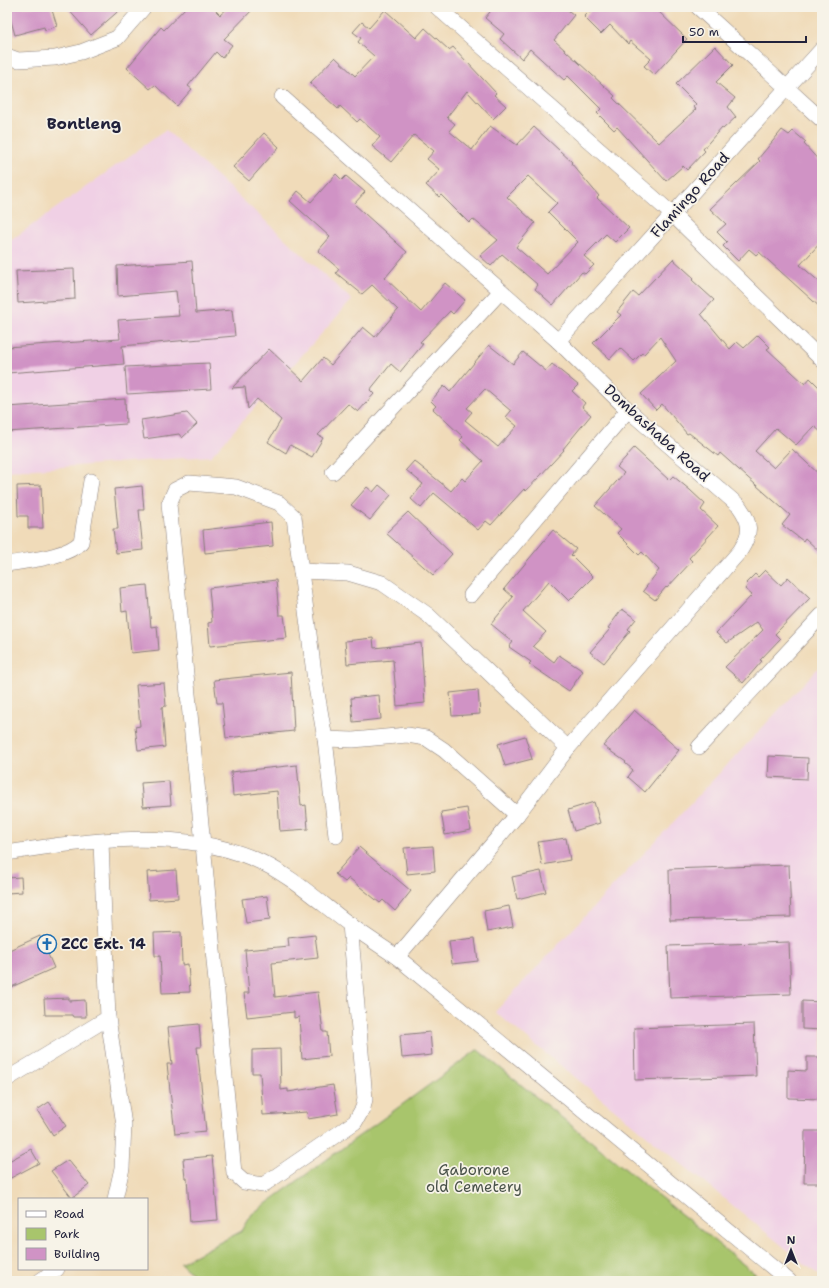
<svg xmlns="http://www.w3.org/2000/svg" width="829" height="1288" viewBox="0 0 829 1288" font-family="'Shantell Sans',sans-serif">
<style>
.built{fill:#f0d0e5}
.green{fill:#a8c56c;stroke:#657454}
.building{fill:#d093c5;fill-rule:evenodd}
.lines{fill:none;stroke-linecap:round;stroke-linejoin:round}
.minor-casing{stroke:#897e7a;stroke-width:16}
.minor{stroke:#fff;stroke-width:15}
.labels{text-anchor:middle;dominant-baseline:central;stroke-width:3.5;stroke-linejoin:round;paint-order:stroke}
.street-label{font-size:15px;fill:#22223b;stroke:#f7f3e8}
.poi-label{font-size:15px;font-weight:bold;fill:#22223b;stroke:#f7f3e8;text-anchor:start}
.park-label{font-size:15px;fill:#4a534a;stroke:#f7f3e8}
.neighbourhood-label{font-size:16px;font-weight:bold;fill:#22223b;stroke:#f7f3e8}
</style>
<rect width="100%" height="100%" fill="#f7f3e8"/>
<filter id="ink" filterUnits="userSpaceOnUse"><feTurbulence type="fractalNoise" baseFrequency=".025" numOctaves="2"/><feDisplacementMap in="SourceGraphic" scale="8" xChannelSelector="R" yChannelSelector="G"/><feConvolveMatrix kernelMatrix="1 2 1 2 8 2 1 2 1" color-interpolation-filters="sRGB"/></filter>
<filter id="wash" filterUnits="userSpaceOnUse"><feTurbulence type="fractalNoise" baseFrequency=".012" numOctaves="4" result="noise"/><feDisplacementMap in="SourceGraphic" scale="16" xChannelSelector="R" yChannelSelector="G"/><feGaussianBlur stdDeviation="0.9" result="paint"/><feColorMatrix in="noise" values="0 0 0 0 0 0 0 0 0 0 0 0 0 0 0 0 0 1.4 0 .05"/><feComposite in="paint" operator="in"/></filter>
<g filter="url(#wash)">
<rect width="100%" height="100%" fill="#f0dbb9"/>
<!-- built -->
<g class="built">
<polygon points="166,130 352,300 211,456 7,471 7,243"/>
<polygon points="822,664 822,1278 495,1012"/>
</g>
<!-- green -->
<polygon class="green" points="477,1050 478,1050 764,1281 200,1281 180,1263 242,1231 252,1214"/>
<g id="blocks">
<!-- building -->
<g class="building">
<polygon points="7,7 51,7 57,26 45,30 44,27 15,35"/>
<polygon points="66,7 123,7 91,35"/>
<polygon points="186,7 212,7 220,15 229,7 255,7 224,39 232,45 222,58 216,52 188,86 192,89 177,106 155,85 150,89 127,68 161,27 164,30"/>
<polygon points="494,7 564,7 574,15 554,40 615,96 613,98 659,143 696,109 693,107 696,104 676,84 715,46 733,65 716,82 735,98 728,107 736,117 723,129 722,127 703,149 705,151 687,170 683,166 666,181 617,127 614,130 597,113 601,109 568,76 564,80 530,49 522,59 500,39 504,34 485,18"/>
<polygon points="594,7 654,7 687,39 654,75 644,66 651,59 630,41 628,44 610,25 601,34 584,17"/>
<path d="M385,10L416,38L425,28L449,50L453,47L496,93L494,95L506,106L493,119L467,91L447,117L455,124L449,131L472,150L490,126L517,145L534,127L572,162L571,163L599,196L597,198L629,228L615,242L606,234L584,256L594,265L585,274L582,272L553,305L535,289L538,285L502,254L491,266L480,256L498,240L473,219L469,223L441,195L439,197L426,185L440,170L427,159L434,151L414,135L391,162L372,146L380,137L360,119L357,122L340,106L338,109L310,83L335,57L355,76L374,56L358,42L361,38L353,32L362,22L369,28ZM528,176L557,203L548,212L578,242L547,274L516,247L535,223L507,197Z"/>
<polygon points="782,130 789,135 793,131 806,142 804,144 822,164 822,241 800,265 822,284 822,309 759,252 756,255 749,249 738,261 723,246 727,242 717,232 726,224 710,209 760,161 758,159"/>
<polygon points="264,133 279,147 249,181 233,167"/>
<polygon points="336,174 342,180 346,176 365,192 354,204 407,252 385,278 421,312 445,283 465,300 453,314 450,311 420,342 423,344 400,372 391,364 370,390 374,394 358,412 348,404 318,435 323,438 312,457 290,445 286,453 268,442 281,420 257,399 248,409 245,387 232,388 269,349 303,381 323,358 331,365 363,327 375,337 398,310 372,285 362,294 336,273 339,269 318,251 330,237 290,201 298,191 311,202"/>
<polygon points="673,259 694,278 692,280 714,300 701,314 730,349 737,342 744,348 758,335 770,347 767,349 805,384 810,378 822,390 822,433 814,426 796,445 776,428 755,451 774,468 792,449 822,477 822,554 805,538 803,541 782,525 790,515 765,493 720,453 718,456 689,433 687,434 662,404 656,410 641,394 676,361 660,337 644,354 642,353 634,361 620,348 610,359 593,343 621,315 617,312 633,292 638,296"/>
<polygon points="192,261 196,313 232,310 235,336 122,346 124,364 7,373 7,347 120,339 118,320 179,316 176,291 118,296 117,266"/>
<polygon points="74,269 75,299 18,303 16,271"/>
<path d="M489,345L513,364L523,352L546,371L552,364L578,385L572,391L585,403L582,407L591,415L563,449L564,450L526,491L524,489L491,525L486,521L478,530L434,493L421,508L411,499L423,484L406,470L414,461L451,491L462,478L465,481L483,461L460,440L463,437L433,409L436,406L431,401L444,386L450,392ZM485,389L511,411L506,417L517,426L498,447L465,420L472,412L467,408Z"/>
<polygon points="209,363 211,389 127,394 125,367"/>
<polygon points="125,399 126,424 7,432 7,407"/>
<polygon points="187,413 197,424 182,438 179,434 144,439 141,420"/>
<polygon points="634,448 669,480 673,476 690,490 705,504 701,510 718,526 689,558 692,561 667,588 666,587 655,600 643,591 659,570 642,552 639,555 617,533 621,529 595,506 624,473 617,467"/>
<polygon points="41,485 43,528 28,528 28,516 18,516 17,486"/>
<polygon points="379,485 391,495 370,520 351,505 367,487 373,492"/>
<polygon points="142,486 144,510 139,510 143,550 116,553 113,529 118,529 114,489"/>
<polygon points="408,512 452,554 433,575 386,533"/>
<polygon points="271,522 273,546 205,553 203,530"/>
<polygon points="553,530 576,549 571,555 593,577 569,601 549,581 523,611 546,632 533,646 554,662 559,655 583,671 569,691 529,664 531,662 509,647 513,642 491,624 513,597 504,589"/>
<polygon points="765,570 781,585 788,577 810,598 775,634 780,639 760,660 762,661 743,683 725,667 763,630 757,622 727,643 716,633 752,595 745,589 748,585 746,583 755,574 758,577"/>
<polygon points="276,580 279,615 284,615 287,638 210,646 208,623 212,622 209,588"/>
<polygon points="147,585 151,627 157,626 159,650 131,653 127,611 122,612 120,588"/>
<polygon points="622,609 636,619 628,629 630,631 604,663 590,652 610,629 608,628"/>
<polygon points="373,638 374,648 421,643 425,703 397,706 393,660 347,664 345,641"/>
<polygon points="291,672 294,731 226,738 222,703 217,703 214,680"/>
<polygon points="164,683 166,706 162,707 165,747 138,750 135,727 140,726 136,685"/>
<polygon points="478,690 480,714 452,716 450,693"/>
<polygon points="379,695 381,719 353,722 351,698"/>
<polygon points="634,710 679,750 645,792 628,777 633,770 625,763 626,762 603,746"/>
<polygon points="525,736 532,759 505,766 498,744"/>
<polygon points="769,756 808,758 807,779 768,777"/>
<polygon points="297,765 301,806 306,805 308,829 280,831 277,791 233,796 231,772"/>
<polygon points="169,781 171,805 143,807 141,783"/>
<polygon points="594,802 600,823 574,831 568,810"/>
<polygon points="467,808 471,830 445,835 441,812"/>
<polygon points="566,838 570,860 542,865 538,842"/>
<polygon points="433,846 435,871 407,874 404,848"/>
<polygon points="359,847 411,891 395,911 383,900 380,903 349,878 345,882 335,874"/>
<polygon points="789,865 791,917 670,920 669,869"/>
<polygon points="176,870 178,898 149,900 147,872"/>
<polygon points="541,871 546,892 517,899 512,877"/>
<polygon points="21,877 22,892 7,893 7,878"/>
<polygon points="267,896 270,920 246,923 242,899"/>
<polygon points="509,906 513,927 487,932 484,911"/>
<polygon points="181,932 182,965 188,964 190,992 162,993 160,956 155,956 154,933"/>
<polygon points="315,935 318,958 272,963 275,997 318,992 323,1032 327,1032 329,1056 302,1059 299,1017 294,1018 294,1012 247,1017 244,993 249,993 245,950 289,946 288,938"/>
<polygon points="40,936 54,968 7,989 7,951"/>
<polygon points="475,938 478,961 452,964 449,941"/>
<polygon points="789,942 791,994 670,998 668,946"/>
<polygon points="69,998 69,1001 85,1000 86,1017 73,1017 72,1015 45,1015 44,999"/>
<polygon points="802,1001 822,1002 822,1030 802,1029"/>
<polygon points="199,1024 201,1047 197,1047 206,1131 175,1134 167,1064 172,1064 168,1027"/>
<polygon points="754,1024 756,1076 635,1080 634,1028"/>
<polygon points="430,1032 432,1055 402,1058 400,1035"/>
<polygon points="280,1049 281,1090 288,1089 288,1092 333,1085 338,1114 308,1119 307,1112 263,1115 260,1073 252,1073 252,1050"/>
<polygon points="807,1057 822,1057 822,1099 788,1098 788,1070 807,1071"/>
<polygon points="49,1102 66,1126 53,1135 37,1110"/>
<polygon points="805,1131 822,1131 822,1183 804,1183"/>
<polygon points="31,1149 39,1163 7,1180 7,1162"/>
<polygon points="212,1156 218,1220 190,1222 187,1178 185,1178 183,1159"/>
<polygon points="68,1160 89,1185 72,1198 51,1171"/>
</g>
</g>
</g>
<g filter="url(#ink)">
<use href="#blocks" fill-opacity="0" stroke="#897e7a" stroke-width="1"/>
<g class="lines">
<!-- minor casing -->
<g class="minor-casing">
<g id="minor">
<polyline points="437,7 672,214 822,360"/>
<polyline points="698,7 822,120"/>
<polyline points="7,56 18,60 55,58 81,52 117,38 144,7"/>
<path d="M282,97L558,341L628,410L739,506C751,523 752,532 740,551L568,748L517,815L397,957"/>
<polyline points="558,341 822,49"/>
<polyline points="333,472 501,291"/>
<path d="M7,564C29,560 65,558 81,542L91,481"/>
<polyline points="301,571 348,573 382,583 428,615 568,748"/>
<polyline points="471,595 628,410"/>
<polyline points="325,739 353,740 407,735 426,738 444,750 517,815"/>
<polyline points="699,747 822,615"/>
<polyline points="336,836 325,739 315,681 294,517 279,503 236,487 189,483 175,490 169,504 203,844 234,1173 244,1182 263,1185 355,1122 363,1108 365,1099 350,924"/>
<path d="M7,853C83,840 179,828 252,858C289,873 318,901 349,924C365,936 381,946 397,957L789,1281"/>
<polyline points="108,1018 124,1125 122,1168 115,1199"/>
<polyline points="7,1079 108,1018 101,842"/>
<polyline points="40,1281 57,1269"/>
</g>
</g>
<!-- minor -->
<use href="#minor" class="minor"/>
</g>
</g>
<!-- icons -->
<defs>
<g id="church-ring" transform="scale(1)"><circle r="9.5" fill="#f7f3e8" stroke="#1f6fb2" stroke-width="1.5"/><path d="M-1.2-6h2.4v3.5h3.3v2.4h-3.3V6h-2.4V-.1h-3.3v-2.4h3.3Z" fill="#1f6fb2"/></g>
</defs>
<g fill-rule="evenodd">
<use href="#church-ring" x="47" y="944"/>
</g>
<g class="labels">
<!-- street labels -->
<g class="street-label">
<text transform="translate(690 195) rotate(-48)">Flamingo Road</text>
<text transform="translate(657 433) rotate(42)">Dombashaba Road</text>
</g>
<!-- poi labels -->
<g class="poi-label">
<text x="61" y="944">ZCC Ext. 14</text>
</g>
<!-- park labels -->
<g class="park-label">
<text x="474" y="1170">Gaborone<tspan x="474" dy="17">old Cemetery</tspan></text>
</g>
<!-- neighbourhood labels -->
<g class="neighbourhood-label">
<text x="84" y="123">Bontleng</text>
</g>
</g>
<!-- margin -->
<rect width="829" height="1288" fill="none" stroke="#f7f3e8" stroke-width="24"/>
<!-- legend -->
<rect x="18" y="1198" width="130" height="72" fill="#f7f3e8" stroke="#a29fa3"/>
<rect x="26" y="1211" width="20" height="6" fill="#ffffff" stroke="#a29fa3"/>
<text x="54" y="1218" font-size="12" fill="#22223b">Road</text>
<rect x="26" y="1228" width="20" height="12" fill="#a8c56c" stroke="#a29fa3"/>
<text x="54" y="1238" font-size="12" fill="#22223b">Park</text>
<rect x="26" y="1248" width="20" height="12" fill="#d093c5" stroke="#a29fa3"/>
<text x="54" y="1258" font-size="12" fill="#22223b">Building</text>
<!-- north arrow -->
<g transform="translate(791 1250)" stroke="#f7f3e8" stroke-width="3" paint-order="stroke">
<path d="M0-3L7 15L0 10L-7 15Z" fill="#22223b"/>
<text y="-6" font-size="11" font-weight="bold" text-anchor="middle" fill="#22223b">N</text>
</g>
<!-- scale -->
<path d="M683 36v6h123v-6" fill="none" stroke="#22223b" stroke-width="2"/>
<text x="689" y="36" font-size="12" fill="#22223b" stroke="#f7f3e8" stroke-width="3" paint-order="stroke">50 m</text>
</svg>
